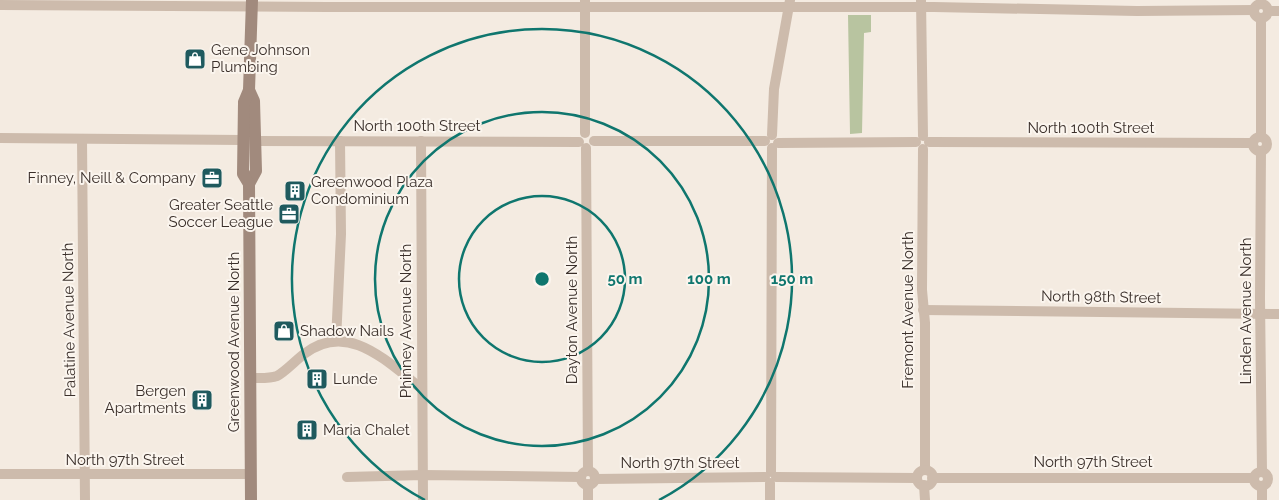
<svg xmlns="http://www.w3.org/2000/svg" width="1279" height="500" viewBox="0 0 1279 500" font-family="Raleway,sans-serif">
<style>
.grass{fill:#b8c4a0}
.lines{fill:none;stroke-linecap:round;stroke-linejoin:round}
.minor{stroke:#cdbbac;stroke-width:10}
.secondary{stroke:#a18a7d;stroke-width:12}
.ring{fill:none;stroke:#0f766e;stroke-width:2.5}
.labels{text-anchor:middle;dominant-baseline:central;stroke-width:4;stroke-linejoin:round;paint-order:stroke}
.poi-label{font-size:15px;fill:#3b302b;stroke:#fbf5ee;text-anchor:start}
.street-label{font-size:15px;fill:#3b302b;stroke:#fbf5ee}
.centre{fill:#0f766e;stroke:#fbf5ee;stroke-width:2.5}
.ring-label{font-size:15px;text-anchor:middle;font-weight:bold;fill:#0f766e;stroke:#fbf5ee;stroke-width:4;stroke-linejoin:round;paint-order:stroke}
</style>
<rect width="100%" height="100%" fill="#f4ebe1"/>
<!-- grass -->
<polygon class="grass" points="848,15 871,15 871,32 864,33 862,133 850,134"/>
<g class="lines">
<!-- minor -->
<g class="minor">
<polyline points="585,0 585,133"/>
<polyline points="921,0 923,136"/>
<circle cx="1261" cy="11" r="7"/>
<polyline points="0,5 327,7 934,7 1137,11 1254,10"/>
<polyline points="1268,11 1279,11"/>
<polyline points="772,135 774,89 790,0"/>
<polyline points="1261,136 1261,18"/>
<circle cx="1260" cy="144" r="7"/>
<polyline points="0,138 243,140"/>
<polyline points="82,139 85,500"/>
<polyline points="255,141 579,142"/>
<polyline points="421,141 423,500"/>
<polyline points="594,141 765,141"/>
<polyline points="929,142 1252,143"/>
<polyline points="778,143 916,142"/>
<polyline points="586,148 588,471"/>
<polyline points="923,149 922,290 925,323 925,470"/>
<polyline points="1261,151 1260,299 1262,472"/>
<polyline points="923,310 1279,314"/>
<polyline points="336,341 341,234 340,141"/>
<path d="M250,378C258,378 269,379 277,376C285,372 296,360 304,354C348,320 387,362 421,388"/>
<circle cx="925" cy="478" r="8"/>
<circle cx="588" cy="478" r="7"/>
<circle cx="1261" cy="479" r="7"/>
<polyline points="771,472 772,148"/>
<polyline points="0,474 251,474"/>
<polyline points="347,477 423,475 581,477"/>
<polyline points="776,477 917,478"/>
<polyline points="932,478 1254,478"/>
<polyline points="595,479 765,477"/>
<polyline points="588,484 588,500"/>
<polyline points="924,485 925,500"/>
<polyline points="1262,487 1262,500"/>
<polyline points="770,500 770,483"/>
</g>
<!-- secondary -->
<g class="secondary">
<polyline points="249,90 254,101 256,171 249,184 251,500"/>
<polyline points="249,184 243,174 244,102 249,90 252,0"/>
</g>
</g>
<!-- distance rings -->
<g class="ring">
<circle cx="542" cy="279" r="83"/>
<circle cx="542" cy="279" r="167"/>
<path d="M425 500A250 250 0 1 1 659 500"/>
</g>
<!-- icons -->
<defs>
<g id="shop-square" transform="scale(1.125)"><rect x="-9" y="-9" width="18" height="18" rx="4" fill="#1f5a5e" stroke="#fbf5ee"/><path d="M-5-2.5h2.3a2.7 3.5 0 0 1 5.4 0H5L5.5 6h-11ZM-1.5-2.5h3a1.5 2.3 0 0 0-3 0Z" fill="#fff"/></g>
<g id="office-square" transform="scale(1.125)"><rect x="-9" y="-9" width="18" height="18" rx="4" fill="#1f5a5e" stroke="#fbf5ee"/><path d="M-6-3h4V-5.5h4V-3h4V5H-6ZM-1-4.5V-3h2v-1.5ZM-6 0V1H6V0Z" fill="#fff"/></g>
<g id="building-square" transform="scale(1.125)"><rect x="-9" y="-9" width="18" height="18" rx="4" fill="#1f5a5e" stroke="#fbf5ee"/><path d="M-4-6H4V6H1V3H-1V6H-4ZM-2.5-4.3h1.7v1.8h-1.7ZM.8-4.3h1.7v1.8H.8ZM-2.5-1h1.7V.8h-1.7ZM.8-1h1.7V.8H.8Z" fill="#fff"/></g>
</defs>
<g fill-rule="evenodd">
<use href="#shop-square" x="195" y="59"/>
<use href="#office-square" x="212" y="178"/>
<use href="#building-square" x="295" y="191"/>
<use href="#office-square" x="289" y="214"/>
<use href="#shop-square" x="284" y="331"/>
<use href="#building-square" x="317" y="379"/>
<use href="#building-square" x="202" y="400"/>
<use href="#building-square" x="307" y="430"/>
</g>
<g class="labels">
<!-- poi labels -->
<g class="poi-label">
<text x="211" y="50">Gene Johnson<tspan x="211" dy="17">Plumbing</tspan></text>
<text x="196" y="178" text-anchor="end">Finney, Neill &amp; Company</text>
<text x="311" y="182">Greenwood Plaza<tspan x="311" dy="17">Condominium</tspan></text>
<text x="273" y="205" text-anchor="end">Greater Seattle<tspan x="273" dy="17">Soccer League</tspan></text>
<text x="300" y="331">Shadow Nails</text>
<text x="333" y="379">Lunde</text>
<text x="186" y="391" text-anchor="end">Bergen<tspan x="186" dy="17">Apartments</tspan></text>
<text x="323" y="430">Maria Chalet</text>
</g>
<!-- street labels -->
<g class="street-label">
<text x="417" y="126">North 100th Street</text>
<text x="1091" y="128">North 100th Street</text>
<text transform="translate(1101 297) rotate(1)">North 98th Street</text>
<text transform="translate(572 310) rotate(-90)">Dayton Avenue North</text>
<text transform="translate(908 310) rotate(-90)">Fremont Avenue North</text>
<text transform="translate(1246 311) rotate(-90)">Linden Avenue North</text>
<text transform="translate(69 320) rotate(-91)">Palatine Avenue North</text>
<text transform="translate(406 321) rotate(-90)">Phinney Avenue North</text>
<text transform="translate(234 342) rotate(-90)">Greenwood Avenue North</text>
<text x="125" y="460">North 97th Street</text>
<text x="1093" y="462">North 97th Street</text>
<text x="680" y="463">North 97th Street</text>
</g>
</g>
<circle cx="542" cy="279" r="8" class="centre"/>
<g class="ring-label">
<text x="625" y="284">50 m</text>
<text x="709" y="284">100 m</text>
<text x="792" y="284">150 m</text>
</g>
</svg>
